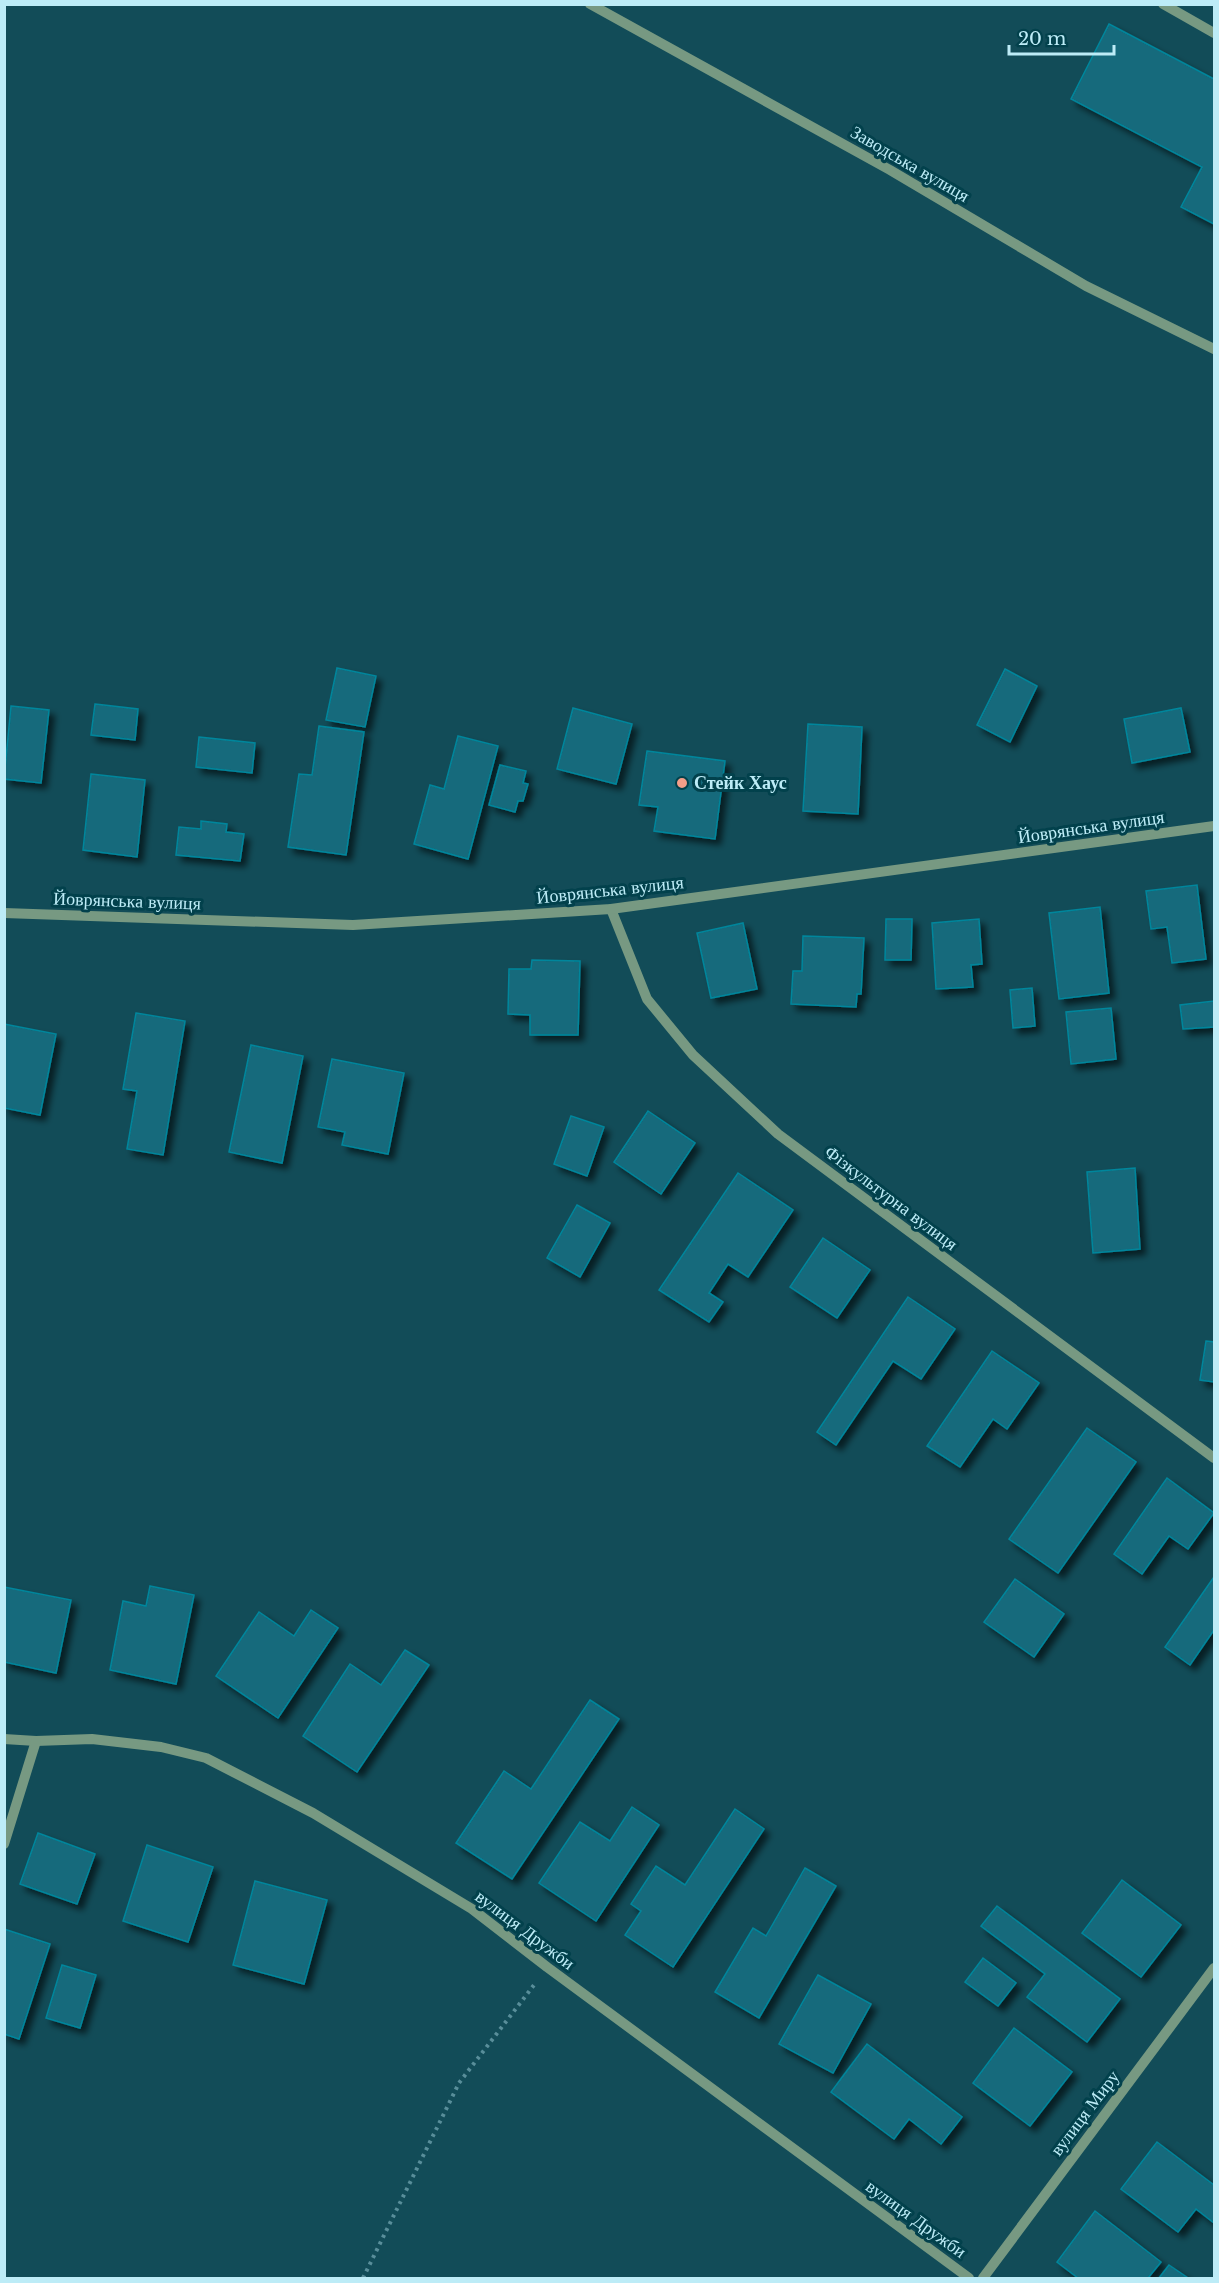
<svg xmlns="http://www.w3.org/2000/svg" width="1219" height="2283" viewBox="0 0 1219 2283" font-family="'Libre Baskerville',serif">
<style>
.building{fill:#136a7b;stroke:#01869c;stroke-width:1.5;filter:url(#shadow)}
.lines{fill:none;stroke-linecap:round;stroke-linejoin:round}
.path{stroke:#598e9a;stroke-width:4;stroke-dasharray:3 4.5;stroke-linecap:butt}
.minor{stroke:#779982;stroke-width:10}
.poi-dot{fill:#f49e89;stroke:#02414c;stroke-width:2}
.labels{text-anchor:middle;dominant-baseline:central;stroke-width:6;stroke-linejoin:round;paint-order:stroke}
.street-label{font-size:18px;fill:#bdecf7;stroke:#02414c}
.poi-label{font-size:18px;font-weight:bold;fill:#bdecf7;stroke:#02414c;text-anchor:start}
</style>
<defs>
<filter id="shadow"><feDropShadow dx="5.5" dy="5.5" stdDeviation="3" flood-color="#0009"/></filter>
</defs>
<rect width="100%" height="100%" fill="#124c58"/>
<!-- building -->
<g class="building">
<polygon points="1109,24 1214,79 1214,224 1181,207 1202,167 1071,99"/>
<polygon points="337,668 376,676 365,727 326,720"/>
<polygon points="1005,669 1037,686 1010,742 977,725"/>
<polygon points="95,704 138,709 135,740 91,735"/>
<polygon points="11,706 49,710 41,783 4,779"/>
<polygon points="573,708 632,724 616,784 557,769"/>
<polygon points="1181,708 1190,752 1132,763 1124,719"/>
<polygon points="808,724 862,727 858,814 803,811"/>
<polygon points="319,726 364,732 346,855 288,847 299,774 312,775"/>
<polygon points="458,736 498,746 468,859 414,844 430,785 444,789"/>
<polygon points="199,737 255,743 252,773 196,767"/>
<polygon points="647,751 725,761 715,839 654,831 658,807 639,805"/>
<polygon points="500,765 526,771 523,783 528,784 523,801 518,801 515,812 489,805"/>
<polygon points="91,774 145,780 137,857 83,850"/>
<polygon points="201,821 227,824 226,832 244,834 240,861 176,855 179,827 201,829"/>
<polygon points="1197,885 1206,959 1172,963 1167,927 1151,929 1146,891"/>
<polygon points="1100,907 1109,993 1059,999 1049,913"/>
<polygon points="886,919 912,919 911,960 885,960"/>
<polygon points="979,919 982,964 971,965 973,987 936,989 932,923"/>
<polygon points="743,923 757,989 711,998 697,933"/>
<polygon points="803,936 864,938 861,994 857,994 856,1007 791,1004 793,971 802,971"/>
<polygon points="532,960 580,961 578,1035 530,1035 530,1015 508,1014 509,969 531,969"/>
<polygon points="1032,988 1035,1026 1013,1028 1010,990"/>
<polygon points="1214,1001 1214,1027 1183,1029 1180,1005"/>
<polygon points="1111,1008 1116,1059 1071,1064 1066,1012"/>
<polygon points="136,1013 185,1021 163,1155 127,1149 137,1091 123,1089"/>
<polygon points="4,1024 56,1034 40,1115 4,1108"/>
<polygon points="251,1045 303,1056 282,1163 229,1152"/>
<polygon points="332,1059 404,1073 388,1154 342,1145 345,1132 318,1127"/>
<polygon points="648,1111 695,1143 661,1194 614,1162"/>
<polygon points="571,1116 604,1127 587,1176 554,1164"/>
<polygon points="1135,1168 1140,1249 1093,1253 1087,1172"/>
<polygon points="738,1173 793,1210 748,1277 728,1264 709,1293 723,1302 709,1322 659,1290"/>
<polygon points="577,1205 610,1223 580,1277 547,1258"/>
<polygon points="823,1238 870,1270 837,1318 790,1287"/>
<polygon points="908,1297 955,1329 921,1379 893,1361 836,1445 817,1432"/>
<polygon points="1206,1341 1214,1342 1214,1382 1200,1380"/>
<polygon points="992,1351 1039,1383 1007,1429 993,1419 960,1467 927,1446"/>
<polygon points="1087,1428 1136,1462 1058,1573 1009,1539"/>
<polygon points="1167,1478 1214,1513 1188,1549 1169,1536 1142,1574 1114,1554"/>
<polygon points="1214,1577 1214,1630 1190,1665 1165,1647"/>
<polygon points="1015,1579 1064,1614 1034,1657 984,1622"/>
<polygon points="150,1586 194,1595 176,1684 110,1670 123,1601 146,1606"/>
<polygon points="4,1587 71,1600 56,1673 4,1662"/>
<polygon points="311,1610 338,1628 278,1718 216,1676 259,1612 294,1636"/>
<polygon points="405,1650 429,1665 357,1772 303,1736 350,1664 381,1685"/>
<polygon points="590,1700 619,1719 512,1879 456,1843 504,1771 531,1789"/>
<polygon points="632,1807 659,1825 596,1921 539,1883 580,1822 610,1841"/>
<polygon points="735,1809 764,1829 673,1967 625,1935 641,1911 631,1904 656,1866 685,1885"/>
<polygon points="38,1833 95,1854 77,1904 20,1884"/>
<polygon points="147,1845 213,1867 188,1942 123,1921"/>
<polygon points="805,1868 836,1886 759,2018 715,1992 753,1928 766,1936"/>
<polygon points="1122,1880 1181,1925 1141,1977 1082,1933"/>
<polygon points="255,1881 327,1900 304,1984 233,1965"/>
<polygon points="997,1906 1120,1999 1087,2042 1027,1997 1045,1974 981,1926"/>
<polygon points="4,1929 50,1944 19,2039 4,2034"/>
<polygon points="983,1958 1016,1983 998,2006 965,1982"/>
<polygon points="62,1965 96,1975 80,2028 46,2018"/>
<polygon points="818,1975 871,2004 833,2073 779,2044"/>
<polygon points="1014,2028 1072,2072 1030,2126 973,2083"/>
<polygon points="867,2044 962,2117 941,2144 909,2119 894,2139 831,2092"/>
<polygon points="1157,2142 1214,2185 1214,2223 1196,2209 1178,2232 1121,2189"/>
<polygon points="1095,2211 1161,2262 1148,2278 1078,2278 1057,2262"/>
<polygon points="1169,2265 1188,2278 1159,2278"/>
</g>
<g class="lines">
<!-- path -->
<polyline class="path" points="363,2278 459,2083 534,1985"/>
<!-- minor -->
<g class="minor">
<polyline points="590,4 890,170 1086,286 1214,349"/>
<polyline points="1163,4 1214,33"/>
<polyline points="611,909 647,999 693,1055 778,1134 1214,1458"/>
<polyline points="4,913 353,925 611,909 1214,826"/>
<polyline points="4,1739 36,1741 92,1739 161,1747 206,1758 313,1813 472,1909 547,1967 969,2278"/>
<polyline points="4,1844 36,1741"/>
<polyline points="983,2278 1214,1968"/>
</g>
</g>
<!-- markers -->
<circle class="poi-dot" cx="682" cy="783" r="6"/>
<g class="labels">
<!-- street labels -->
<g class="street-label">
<text transform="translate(910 164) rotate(30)">Заводська вулиця</text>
<text transform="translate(1091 827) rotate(-8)">Йоврянська вулиця</text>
<text transform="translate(610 890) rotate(-6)">Йоврянська вулиця</text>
<text transform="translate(127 901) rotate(2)">Йоврянська вулиця</text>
<text transform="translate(891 1198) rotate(37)">Фізкультурна вулиця</text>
<text transform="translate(525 1930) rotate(37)">вулиця Дружби</text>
<text transform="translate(1085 2113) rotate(-53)">вулиця Миру</text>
<text transform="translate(916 2219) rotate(36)">вулиця Дружби</text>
</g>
<!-- poi labels -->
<g class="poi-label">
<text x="694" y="783">Стейк Хаус</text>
</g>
</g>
<!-- border -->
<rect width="1219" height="2283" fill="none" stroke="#bdecf7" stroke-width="12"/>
<!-- scale -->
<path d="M1009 45v9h105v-9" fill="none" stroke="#bdecf7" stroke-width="3"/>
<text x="1018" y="45" font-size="18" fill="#bdecf7" stroke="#02414c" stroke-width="4.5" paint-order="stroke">20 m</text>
</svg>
